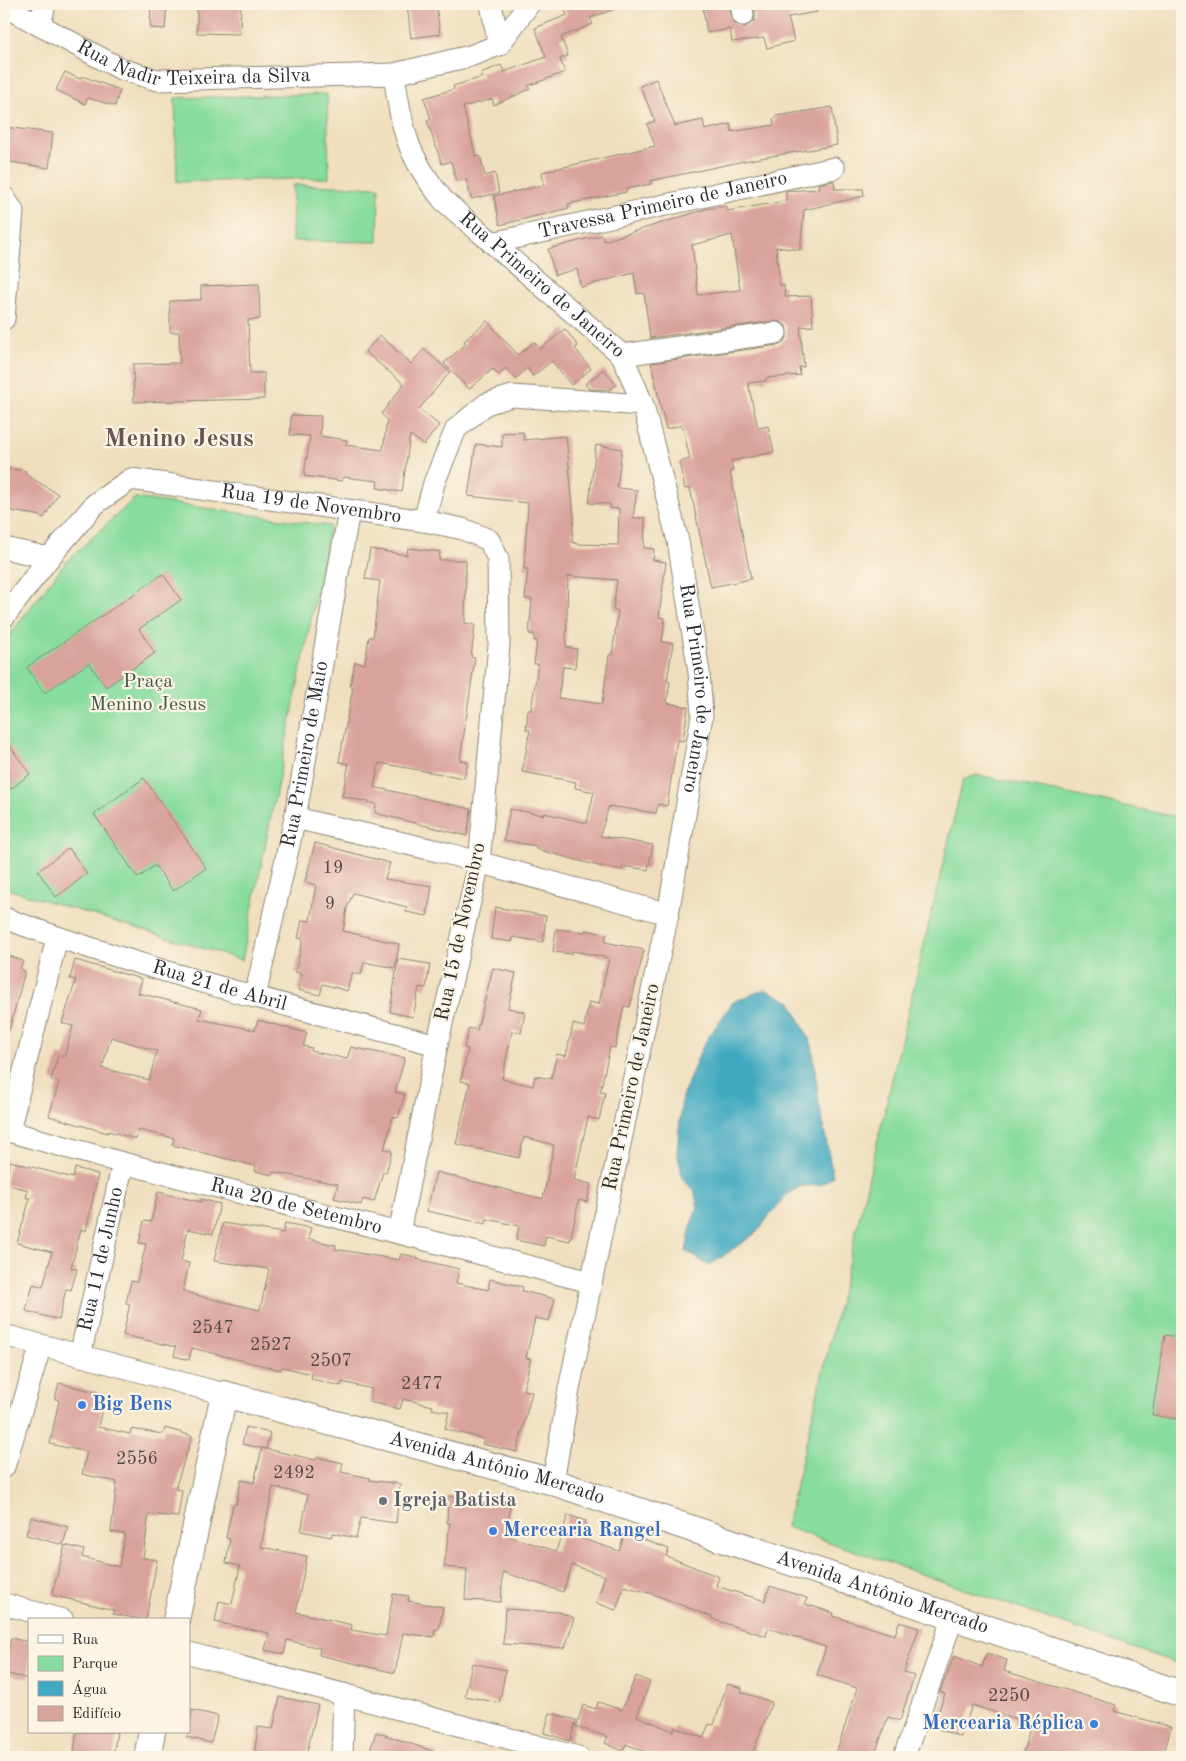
<svg xmlns="http://www.w3.org/2000/svg" width="1186" height="1761" viewBox="0 0 1186 1761" font-family="'Old Standard TT',serif">
<style>
.green{fill:#87dc9f;stroke:#598465}
.water{fill:#41a9c1;stroke:#366a76}
.building{fill:#d9a39c;fill-rule:evenodd}
.lines{fill:none;stroke-linecap:round;stroke-linejoin:round}
.minor-casing{stroke:#8d8574;stroke-width:23}
.tertiary-casing{stroke:#8d8574;stroke-width:28}
.minor{stroke:#fff;stroke-width:21}
.tertiary{stroke:#fff;stroke-width:26}
.shop-dot{fill:#3f7fe0;stroke:#fcf5e5;stroke-width:2}
.worship-dot{fill:#6b7280;stroke:#fcf5e5;stroke-width:2}
.labels{text-anchor:middle;dominant-baseline:central;stroke-width:4.5;stroke-linejoin:round;paint-order:stroke}
.number-label{font-size:18px;fill:#564947}
.street-label{font-size:20px;fill:#2b2b2b;stroke:#fcf5e5}
.park-label{font-size:20px;fill:#425748;stroke:#fcf5e5}
.shop-label{font-size:20px;font-weight:bold;fill:#366cbe;stroke:#fcf5e5;text-anchor:start}
.worship-label{font-size:20px;font-weight:bold;fill:#5b616d;stroke:#fcf5e5;text-anchor:start}
.district-label{font-size:25px;font-weight:bold;fill:#685553;stroke:#fcf5e5}
</style>
<rect width="100%" height="100%" fill="#fcf5e5"/>
<filter id="ink" filterUnits="userSpaceOnUse"><feTurbulence type="fractalNoise" baseFrequency=".02" numOctaves="2"/><feDisplacementMap in="SourceGraphic" scale="10" xChannelSelector="R" yChannelSelector="G"/><feConvolveMatrix kernelMatrix="1 2 1 2 8 2 1 2 1" color-interpolation-filters="sRGB"/></filter>
<filter id="wash" filterUnits="userSpaceOnUse"><feTurbulence type="fractalNoise" baseFrequency=".0096" numOctaves="4" result="noise"/><feDisplacementMap in="SourceGraphic" scale="20" xChannelSelector="R" yChannelSelector="G"/><feGaussianBlur stdDeviation="1.12" result="paint"/><feColorMatrix in="noise" values="0 0 0 0 0 0 0 0 0 0 0 0 0 0 0 0 0 1.4 0 .05"/><feComposite in="paint" operator="in"/></filter>
<g filter="url(#wash)">
<rect width="100%" height="100%" fill="#efdfbe"/>
<!-- green -->
<g class="green">
<polygon points="327,94 329,178 177,182 175,98"/>
<polygon points="293,185 379,187 378,242 292,241"/>
<polygon points="135,498 330,526 242,960 4,888 4,642 65,563"/>
<polygon points="977,775 1182,818 1182,1665 786,1527 963,780"/>
</g>
<!-- water -->
<polygon class="water" points="765,989 791,1002 812,1045 819,1103 833,1176 821,1185 802,1186 785,1196 756,1233 709,1266 686,1251 692,1221 698,1208 694,1190 683,1180 677,1151 682,1097 703,1045 733,1002"/>
<g id="blocks">
<!-- building -->
<g class="building">
<polygon points="151,4 167,4 165,29 150,28"/>
<polygon points="197,4 241,4 240,34 197,33"/>
<polygon points="407,4 436,4 440,34 411,38"/>
<polygon points="563,4 623,4 623,6 590,18 593,24 561,37 568,56 560,59 565,72 528,86 530,89 494,105 492,99 463,107 476,157 480,156 485,176 495,173 499,193 471,199 466,179 456,181 451,161 442,164 427,121 431,119 424,98 454,89 453,86 483,77 481,73 501,65 504,72 546,57 535,28 567,15"/>
<polygon points="764,4 817,4 817,12 788,17 794,41 767,48 764,38 732,42 730,29 707,33 703,9 729,5 733,23 745,27 755,20 755,10 765,8"/>
<polygon points="65,72 80,79 82,76 120,90 115,106 88,98 85,104 56,90"/>
<polygon points="656,79 675,126 703,120 705,130 730,124 732,132 774,125 773,119 776,118 776,116 832,107 837,145 749,160 650,181 651,184 626,189 626,192 568,204 569,208 500,225 494,196 544,185 542,172 655,146 647,124 655,121 640,86"/>
<polygon points="4,127 53,133 49,168 4,161"/>
<path d="M834,181L835,189H863L864,196L804,210L800,250L776,247L780,286L784,285L785,297L811,296L813,326L800,327L804,367H799L800,375L766,378V381L748,383L758,428L768,426L774,452L731,461L733,471H730L751,579L711,587L690,488L685,489L679,462L690,459L682,425L666,429L651,363L778,345L787,338L786,326L781,322L774,321L650,338L644,293L637,294L634,273L581,287L577,269L555,275L548,249L602,235L604,241L706,209L727,206V211L786,201V191L819,189L818,184ZM732,235L740,290L698,295L692,245Z"/>
<polygon points="259,284 260,319 248,320 250,373 264,373 264,399 134,402 133,364 180,363 179,332 170,332 170,301 201,300 201,286"/>
<polygon points="487,321 518,355 534,342 540,349 565,329 578,346 575,348 591,369 571,385 552,361 533,376 527,368 516,379 506,368 499,375 493,369 469,389 444,363 466,344 464,341"/>
<polygon points="380,335 411,364 424,349 450,372 419,409 439,425 424,445 410,435 402,492 377,488 378,481 343,477 342,481 304,476 310,436 290,435 291,415 321,416 320,436 347,440 346,445 383,450 387,420 381,414 404,384 365,352"/>
<polygon points="604,369 616,385 609,390 589,389 585,384"/>
<path d="M523,432L524,440L566,436L574,517L572,542L578,544L618,545L619,509L610,508V504L589,503L596,445L622,449L617,488L637,490L633,518H645L644,548L654,549L653,560L666,562L659,617L665,618L662,642L673,643L667,681H670L667,703L688,707L683,741L677,740L667,806L658,804L656,813L609,806L600,836L653,845L648,870L623,866L622,870L595,865L536,849V846L504,840L510,809L544,815V813L587,823L594,792L575,788L576,782L522,772L530,730H526L528,710H531L538,664H534L537,641H534V634H529L532,599H525L528,569H524L528,503L468,496L476,444L502,447V433ZM568,576L617,580L613,610L618,611L612,655H609L602,704L558,698L563,667L575,668L577,649L566,647Z"/>
<polygon points="4,468 26,471 25,474 58,494 44,518 37,515 4,510"/>
<polygon points="408,548 440,552 439,560 466,560 465,623 475,625 471,657 475,658 460,760 468,762 464,778 379,763 374,787 471,809 467,836 375,813 376,804 342,796 349,764 339,762 353,687 350,686 355,662 365,664 369,637 373,637 380,581 365,579 370,549 407,555"/>
<polygon points="163,574 181,600 139,629 155,653 106,687 89,663 44,693 27,667"/>
<polygon points="4,738 30,774 4,794"/>
<polygon points="144,778 206,868 173,891 155,865 138,878 94,814"/>
<polygon points="315,843 390,863 385,879 432,886 427,916 406,912 407,907 353,893 347,908 343,931 399,944 395,968 364,962 361,975 352,973 347,991 323,984 320,995 298,990 302,974 295,972 303,939 298,938 302,920 310,921 316,885 305,882"/>
<polygon points="69,848 87,874 56,897 38,871"/>
<polygon points="495,907 546,916 543,942 513,937 512,942 491,939"/>
<polygon points="556,929 585,932 585,930 606,934 605,942 644,950 630,1007 624,1006 615,1048 610,1047 600,1092 605,1093 599,1120 588,1117 574,1180 591,1184 587,1202 579,1200 570,1241 546,1236 544,1246 516,1240 519,1226 487,1219 486,1224 427,1211 436,1172 543,1199 554,1145 524,1137 519,1158 456,1144 470,1083 461,1081 468,1049 464,1048 469,1028 477,1030 493,968 516,973 508,1008 525,1012 521,1033 512,1031 502,1079 533,1086 535,1076 551,1079 557,1054 566,1056 573,1024 584,1027 589,1002 599,1004 609,958 573,951 572,954 553,952"/>
<polygon points="4,954 23,961 20,969 25,971 9,1031 4,1030"/>
<polygon points="398,959 430,964 426,988 419,987 413,1017 390,1012"/>
<path d="M75,960L142,979L138,993L202,1009L199,1019L255,1030L258,1020L307,1033L303,1046L312,1048L311,1051L347,1059L351,1047L405,1058L395,1092L405,1094L398,1118L393,1117L384,1149L392,1151L386,1173L383,1172L374,1202L363,1199L361,1205L334,1198L338,1184L273,1172V1175L255,1171L256,1166L172,1145L174,1138L139,1130L136,1139L108,1131V1133L49,1116L59,1082L51,1080L58,1055L64,1057L73,1026L62,1023L76,980L70,979ZM111,1037L157,1051L149,1080L102,1068Z"/>
<polygon points="10,1161 73,1178 75,1168 98,1174 86,1231 81,1229 71,1268 77,1269 71,1290 66,1289 59,1320 26,1311 33,1284 43,1287 52,1252 17,1243 30,1198 26,1198 28,1190 5,1184"/>
<polygon points="158,1192 201,1202 201,1199 220,1204 213,1234 188,1229 181,1261 189,1263 183,1291 203,1297 260,1310 269,1269 214,1261 223,1223 283,1233 285,1223 311,1228 308,1239 336,1245 335,1249 399,1260 401,1254 417,1257 417,1259 459,1269 456,1283 488,1290 490,1279 523,1287 522,1291 555,1299 549,1321 535,1318 526,1358 531,1359 523,1390 532,1392 517,1452 482,1444 484,1439 445,1429 449,1412 432,1409 433,1406 403,1399 400,1409 369,1402 372,1389 342,1382 341,1386 311,1379 312,1374 282,1367 281,1370 192,1348 189,1360 174,1356 176,1347 123,1335 130,1304 126,1303 131,1281 137,1282 146,1244 139,1243 144,1221 151,1222"/>
<polygon points="1165,1335 1182,1338 1182,1372 1179,1389 1182,1390 1182,1420 1152,1415"/>
<polygon points="59,1383 105,1394 98,1427 130,1434 131,1429 163,1434 165,1428 192,1436 175,1489 182,1490 178,1517 149,1514 143,1558 157,1560 146,1620 113,1614 114,1610 52,1595 65,1545 84,1550 82,1557 119,1567 125,1534 111,1532 117,1482 82,1474 87,1452 50,1444 59,1400 55,1399"/>
<polygon points="246,1427 270,1433 266,1449 242,1444"/>
<polygon points="262,1448 316,1460 317,1457 343,1463 341,1472 370,1478 369,1480 400,1484 396,1523 361,1518 356,1538 332,1533 331,1537 301,1531 308,1495 273,1487 261,1547 307,1556 296,1612 352,1625 351,1630 386,1636 393,1594 409,1596 408,1601 443,1607 439,1629 435,1629 434,1637 403,1633 395,1673 319,1655 320,1648 287,1640 284,1654 265,1650 269,1633 215,1622 219,1601 232,1604 240,1566 226,1563 230,1539 226,1538 233,1504 236,1504 241,1480 254,1483"/>
<polygon points="448,1496 510,1501 508,1536 556,1551 568,1515 586,1521 580,1538 619,1551 625,1533 669,1549 666,1556 719,1577 716,1586 765,1601 770,1586 807,1598 805,1604 834,1613 833,1616 895,1635 899,1622 919,1628 904,1672 914,1676 900,1721 888,1717 874,1757 835,1757 857,1688 817,1675 826,1647 768,1628 766,1636 743,1629 712,1619 712,1617 653,1594 624,1586 616,1610 596,1603 605,1576 572,1565 563,1592 503,1572 501,1602 465,1600 467,1569 444,1567 450,1523 447,1523"/>
<polygon points="31,1517 68,1527 63,1545 26,1535"/>
<polygon points="505,1609 559,1612 574,1618 565,1648 503,1644"/>
<polygon points="11,1638 29,1642 29,1679 4,1673"/>
<polygon points="987,1653 1007,1660 1004,1671 1116,1705 1114,1711 1171,1727 1163,1757 1040,1757 1023,1752 1030,1729 1015,1724 1016,1719 972,1705 961,1737 933,1727 945,1694 940,1692 954,1656 982,1667"/>
<polygon points="472,1663 506,1670 499,1703 465,1696"/>
<polygon points="636,1676 650,1682 637,1716 673,1731 675,1727 703,1738 709,1724 714,1725 727,1684 742,1688 741,1692 772,1702 751,1757 658,1757 626,1744 623,1751 605,1743 608,1737 576,1727 583,1705 596,1709 598,1702 622,1710"/>
<polygon points="280,1697 318,1705 306,1757 254,1757 258,1727 273,1729"/>
<polygon points="192,1710 218,1716 211,1743 186,1737 189,1732"/>
<polygon points="550,1713 576,1720 570,1741 544,1733"/>
<polygon points="77,1732 117,1732 113,1757 73,1757"/>
<polygon points="376,1732 438,1753 437,1757 368,1757"/>
</g>
</g>
</g>
<g filter="url(#ink)">
<use href="#blocks" fill-opacity="0" stroke="#8d8574" stroke-width="1"/>
<g class="lines">
<!-- minor casing -->
<g class="minor-casing">
<g id="minor">
<polyline points="491,4 499,45"/>
<polyline points="741,4 743,15"/>
<path id="s1" d="M4,6L121,69L157,80L394,74L470,56L499,45L529,4"/>
<polyline points="40,26 45,4"/>
<path id="s2" d="M394,74C402,131 407,156 444,201L622,355L643,405L678,541L699,672L702,716L668,914L569,1389L553,1482"/>
<polyline points="4,197 13,211 4,319"/>
<path id="s3" d="M492,243L834,168"/>
<polyline points="622,355 776,333"/>
<polyline points="424,521 434,483 456,429 486,404 512,396 643,405"/>
<polyline points="4,548 49,558"/>
<path id="s4" d="M4,617L49,558L95,504L131,479L424,521L463,529L489,540L498,559L499,645L479,863L437,1045L399,1233"/>
<polyline points="295,818 442,852 668,914"/>
<path id="s5" d="M4,918C145,970 292,1007 437,1045"/>
<path id="s6" d="M255,997L295,818L349,511"/>
<path id="s7" d="M4,1130L123,1163L591,1282"/>
<polyline points="9,1131 57,938"/>
<polyline points="4,1335 224,1394"/>
<path id="s8" d="M80,1356L123,1163"/>
<polyline points="4,1467 41,1345"/>
<polyline points="4,1604 63,1620"/>
<polyline points="189,1653 578,1757"/>
<polyline points="342,1757 344,1694"/>
<polyline points="904,1757 953,1617"/>
</g>
</g>
<!-- tertiary casing -->
<g class="tertiary-casing">
<g id="tertiary">
<path id="s9" d="M176,1620L224,1394L553,1482L1182,1694"/>
<polyline points="147,1757 152,1732"/>
</g>
</g>
<!-- minor -->
<use href="#minor" class="minor"/>
<!-- tertiary -->
<use href="#tertiary" class="tertiary"/>
</g>
</g>
<!-- markers -->
<g class="shop-dot">
<circle cx="82" cy="1405" r="5"/>
<circle cx="493" cy="1531" r="5"/>
<circle cx="1094" cy="1724" r="5"/>
</g>
<circle class="worship-dot" cx="383" cy="1501" r="5"/>
<g class="labels">
<!-- number labels -->
<g class="number-label">
<text x="333" y="868">19</text>
<text x="330" y="904">9</text>
<text x="213" y="1328">2547</text>
<text x="271" y="1345">2527</text>
<text x="331" y="1361">2507</text>
<text x="422" y="1384">2477</text>
<text x="137" y="1459">2556</text>
<text x="294" y="1473">2492</text>
<text x="1009" y="1696">2250</text>
</g>
<!-- street labels -->
<g class="street-label">
<text stroke="none"><textPath href="#s1" startOffset="204">Rua Nadir Teixeira da Silva</textPath></text>
<text stroke="none"><textPath href="#s3" startOffset="175">Travessa Primeiro de Janeiro</textPath></text>
<text stroke="none"><textPath href="#s2" startOffset="268">Rua Primeiro de Janeiro</textPath></text>
<text stroke="none"><textPath href="#s4" startOffset="371">Rua 19 de Novembro</textPath></text>
<text stroke="none"><textPath href="#s2" startOffset="718">Rua Primeiro de Janeiro</textPath></text>
<text stroke="none"><textPath href="#s6" startOffset="248">Rua Primeiro de Maio</textPath></text>
<text transform="translate(461 932) rotate(-78)">Rua 15 de Novembro</text>
<text stroke="none"><textPath href="#s5" startOffset="226">Rua 21 de Abril</textPath></text>
<text transform="translate(632 1087) rotate(-78)">Rua Primeiro de Janeiro</text>
<text stroke="none"><textPath href="#s7" startOffset="302">Rua 20 de Setembro</textPath></text>
<text stroke="none"><textPath href="#s8" startOffset="99">Rua 11 de Junho</textPath></text>
<text stroke="none"><textPath href="#s9" startOffset="514">Avenida Antônio Mercado</textPath></text>
<text stroke="none"><textPath href="#s9" startOffset="919">Avenida Antônio Mercado</textPath></text>
</g>
<!-- park labels -->
<g class="park-label">
<text x="148" y="682">Praça<tspan x="148" dy="23">Menino Jesus</tspan></text>
</g>
<!-- shop labels -->
<g class="shop-label">
<text x="92" y="1405">Big Bens</text>
<text x="503" y="1531">Mercearia Rangel</text>
<text x="1084" y="1724" text-anchor="end">Mercearia Réplica</text>
</g>
<!-- worship labels -->
<g class="worship-label">
<text x="393" y="1501">Igreja Batista</text>
</g>
<!-- district labels -->
<g class="district-label">
<text x="179" y="439">Menino Jesus</text>
</g>
</g>
<!-- margin -->
<rect width="1186" height="1761" fill="none" stroke="#fcf5e5" stroke-width="20"/>
<!-- legend -->
<rect x="28" y="1618" width="162" height="115" fill="#fcf5e5" stroke="#a8a49b"/>
<rect x="38" y="1635" width="25" height="8" fill="#ffffff" stroke="#a8a49b"/>
<text x="72" y="1644" font-size="15" fill="#2b2b2b">Rua</text>
<rect x="38" y="1656" width="25" height="15" fill="#87dc9f" stroke="#a8a49b"/>
<text x="72" y="1668" font-size="15" fill="#2b2b2b">Parque</text>
<rect x="38" y="1681" width="25" height="15" fill="#41a9c1" stroke="#a8a49b"/>
<text x="72" y="1694" font-size="15" fill="#2b2b2b">Água</text>
<rect x="38" y="1706" width="25" height="15" fill="#d9a39c" stroke="#a8a49b"/>
<text x="72" y="1718" font-size="15" fill="#2b2b2b">Edifício</text>
</svg>
